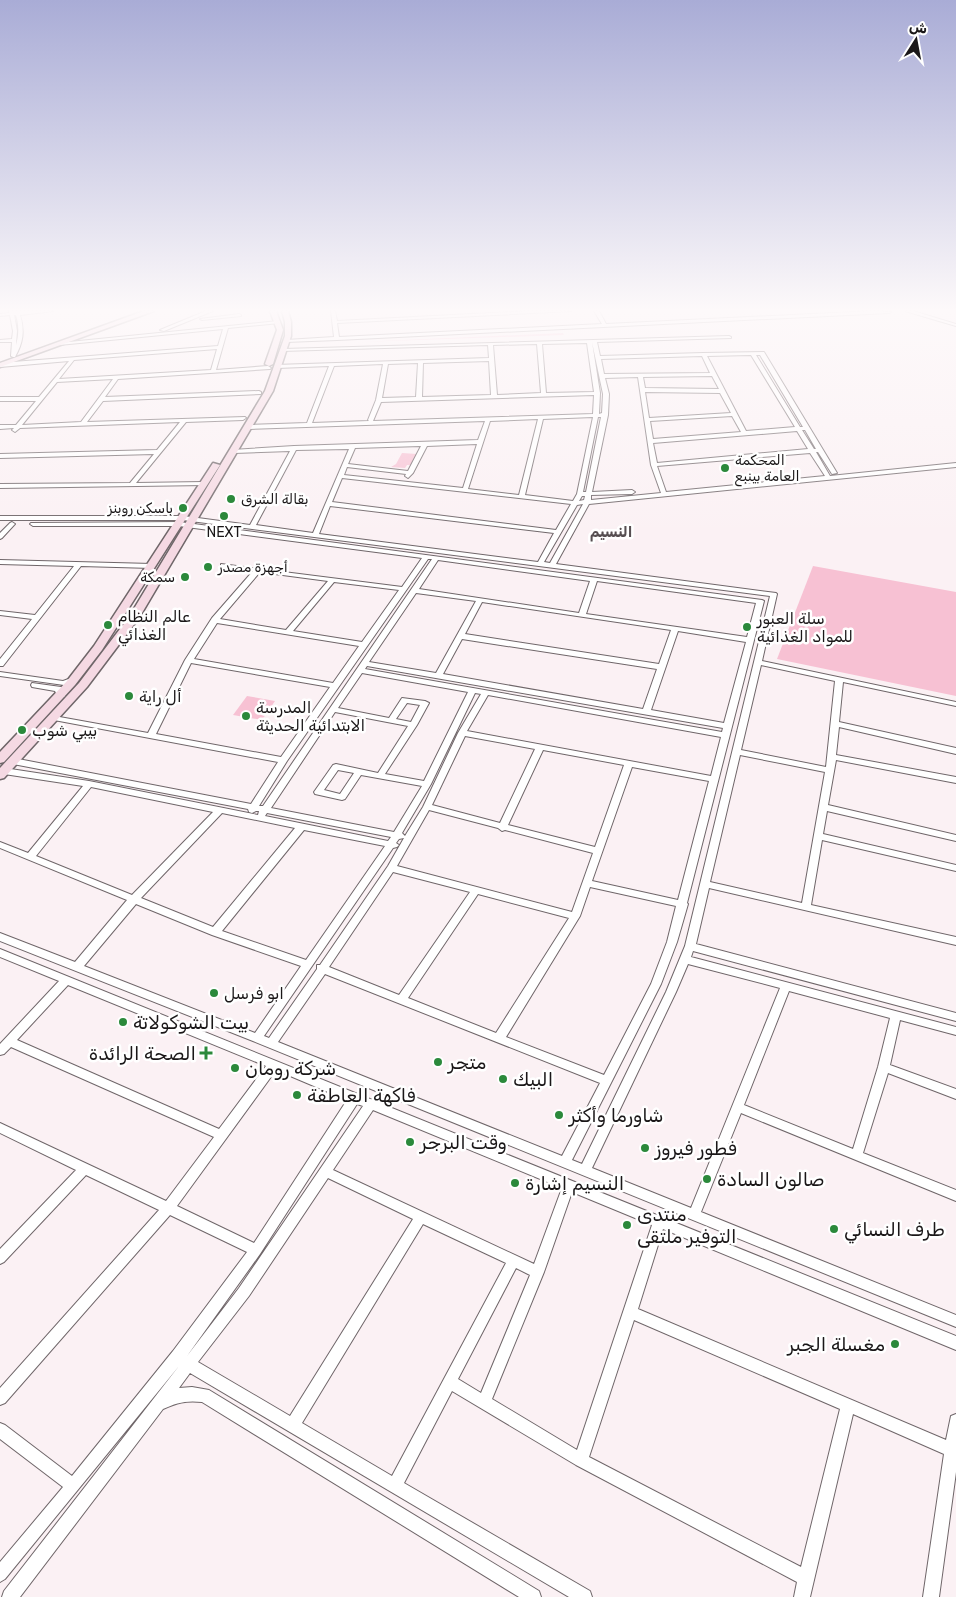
<svg xmlns="http://www.w3.org/2000/svg" width="956" height="1597" viewBox="0 0 956 1597" font-family="Rubik,'Noto Sans Arabic',sans-serif">
<style>
.green{fill:#f7c1d3}
.lines{fill:none;stroke-linecap:round;stroke-linejoin:round}
.street-casing{stroke:#6f6669;stroke-width:2}
.secondary-casing{stroke:#6f6669;stroke-width:3}
.street{fill:#fff;fill-rule:evenodd}
.secondary{fill:#f5d9e3;fill-rule:evenodd}
.poi-dot{fill:#2b893b;stroke:#fff;stroke-width:2}
.labels{text-anchor:middle;dominant-baseline:central;stroke-width:5;stroke-linejoin:round;paint-order:stroke}
.far-poi-label{font-size:14px;fill:#1a1718;stroke:#fff;text-anchor:start}
.far-neighbourhood-label{font-size:15px;font-weight:bold;fill:#564e51;stroke:#fff}
.poi-label{font-size:16px;fill:#1a1718;stroke:#fff;text-anchor:start}
.near-poi-label{font-size:19px;fill:#1a1718;stroke:#fff;text-anchor:start}
</style>
<rect width="100%" height="100%" fill="#fbf1f4"/>
<!-- green -->
<g class="green">
<polygon points="563,333 564,335 359,342"/>
<polygon points="402,453 417,454 412,465 407,465 405,468 391,467 396,464"/>
<polygon points="813,566 956,592 956,696 777,659"/>
<polygon points="247,696 275,701 262,720 233,715"/>
</g>
<g class="lines">
<!-- street casing -->
<g class="street-casing">
<g id="street">
<path d="M9,311H53L20,315C25,331 23,343 15,357H13L11,356L12,342H0V340L12,339L13,331L10,315L0,316V314L9,313ZM14,315H16C19,325 19,334 16,345L17,331Z"/>
<polygon points="206,311 213,311 164,331 160,330"/>
<polygon points="331,311 335,311 337,321 531,311 571,311 337,323 339,337 602,324 594,311 599,311 606,324 873,311 891,312 889,313 337,340 286,342 284,341 286,340 334,337"/>
<polygon points="905,311 913,311 956,324 956,326"/>
<polygon points="239,314 241,315 241,316 202,320 200,319"/>
<path d="M278,321H280V323L228,328L216,370L268,366L271,368L270,369L118,379L105,397L259,391L261,392V394L103,401L87,422L245,417L246,418L243,420L186,422L136,483L204,482L207,484L206,485L0,488V484L130,483L154,454L0,458V454L157,450L180,422L20,428L15,432L12,430L14,428L0,429V425H16L36,401H0V397H39L69,361L0,367V363L218,346L223,329L59,345L57,344L59,343ZM217,349L211,370L59,379L74,360ZM113,379L81,422L22,425L57,382Z"/>
<path d="M729,336L731,337V338L597,342L600,356L703,353L764,352L837,473L832,474L818,452H816L830,476L956,463V467L589,504L556,564L776,593L777,594L762,661L956,702V706L843,682L839,722L956,748V754L839,727L836,755L956,777V783L836,760L828,805L956,835V841L827,811L823,834L956,865V871L822,840L811,905L956,937V945L709,888L696,944L956,1013V1021L693,951L691,957L956,1027V1035L900,1020L890,1065L956,1089V1099L888,1073L863,1153L956,1190V1201L741,1113L701,1212L956,1315V1327L253,1041L0,941V933L75,962L127,900L0,848V842L28,853L83,786L4,774L0,771L1,769L4,768L89,781L258,815L259,811H256L252,813L249,812L248,809L13,764L10,763L9,761L10,759L13,758L251,804L278,762L54,720H51L50,718L51,716H54L148,733L185,660L212,618L253,571L223,567L221,566V564L402,587L422,558L179,526H33L30,524L31,523L179,522L762,600L764,601L687,903L688,904L677,942L661,984L572,1160L582,1164L666,992L685,946L770,596L183,520H0V516H183L250,525L290,451L234,453L232,452V450L294,446L478,440L485,421L248,429L245,427L248,425L307,423L329,366L277,368L275,367V365L489,358L488,345L281,351V350L283,349ZM592,342L603,394L602,413L599,414L600,393ZM587,343L594,392L546,393L542,344ZM537,344L541,393L497,395L493,345ZM751,355L795,427L746,431L707,356ZM756,355H760L803,427H800ZM702,356L710,373L604,374L601,359ZM489,361L491,395L422,397L423,363ZM418,363L416,397L382,398L388,364ZM383,364L376,400L368,420L369,421L312,423L334,366ZM712,376L719,389L645,388L643,377ZM638,377L651,465L661,493L591,500V495L632,494L635,492L632,490L592,492L608,415L609,394L605,378ZM645,392L720,393L731,413L649,418ZM594,395L593,414L373,421L381,402ZM732,416L741,432L653,439L650,421ZM593,417L577,494L573,501L525,495L543,419ZM598,417H601L586,492H583ZM538,419L519,495L468,489L490,421ZM802,430H805L816,449H814ZM797,431L808,449L657,463L653,443ZM477,444L463,488L344,475L347,467L406,474L405,476L408,478L413,473L427,446ZM421,446L408,471L348,464L355,448ZM349,449L313,533L256,525L296,450ZM810,453L825,476L666,492L657,466ZM342,478L571,504L556,530L332,502ZM582,496H585L584,500L579,501ZM583,504L550,563L544,562L577,505ZM330,506L554,533L538,562L319,534ZM428,559H432L263,806H259L287,761ZM438,560L590,581L579,613L419,589ZM260,572L328,581L286,630L220,619ZM597,581L756,603L747,637L586,614ZM334,582L399,590L362,642L293,631ZM416,593L476,601L436,673L369,662ZM482,602L671,630L659,664L465,634ZM217,623L359,646L333,683L194,659ZM678,631L746,642L724,723L651,710ZM462,639L657,669L643,709L443,674ZM191,663L330,687L281,757L156,734ZM761,665L835,681L826,767L741,750ZM367,666L723,728L722,732L365,669ZM362,673L468,692L424,781L385,774L417,725L429,703L425,701L402,698L389,718L338,708ZM475,693L481,694L458,733L423,807L405,836L402,833L431,784ZM488,695L721,737L711,776L467,731ZM407,703L420,705L411,722L396,719ZM335,712L408,726L378,773L336,764L333,765L314,792L315,794L342,800L345,799L361,775L422,786L394,832L271,808ZM465,736L535,749L500,823L432,805ZM543,750L624,765L595,847L508,825ZM740,755L825,772L802,903L710,882ZM632,767L709,781L678,900L592,881ZM338,770L354,773L340,794L324,790ZM91,787L213,812L132,895L36,856ZM429,810L498,828L502,831L505,830L593,853L572,912L397,866ZM222,813L295,828L213,927L141,898ZM267,813L391,837L388,841L265,816ZM304,830L385,846L306,960L222,931ZM404,838L388,866L320,965H317V969L269,1038L264,1036L393,848L397,847L399,845L396,843L399,839ZM393,872L470,892L399,995L329,967ZM590,887L676,906L667,942L651,984L604,1075L506,1037L580,916ZM478,894L569,918L496,1033L408,998ZM136,904L212,935L301,966L255,1033L84,966ZM688,964L780,988L691,1208L592,1168L676,992ZM325,974L600,1083L562,1156L278,1042ZM789,991L890,1018L878,1067L853,1149L744,1105Z"/>
<polygon points="12,522 15,524 14,525 2,538 0,539 0,533 10,523"/>
<polygon points="0,560 152,564 155,566 152,568 81,566 3,666 0,666 0,659 32,619 0,615 0,611 35,615 74,566 0,564"/>
<polygon points="0,672 63,681 74,677 78,679 64,685 0,676"/>
<polygon points="32,683 61,687 65,695 64,697 58,697 55,691 32,687 31,685"/>
<path d="M0,949L370,1099L376,1100L377,1102L956,1336V1350L663,1229L638,1309L946,1440L951,1416L956,1414V1472L939,1597H923L944,1454L853,1414L810,1597H794L797,1582L576,1465L452,1391L404,1483L590,1591L592,1597H569L190,1373L179,1388L192,1387L209,1390L539,1591L541,1597H519L202,1402C186,1400 176,1403 163,1409L20,1597H2L4,1591L179,1366L5,1579L0,1582V1562L63,1487L0,1439V1423L5,1425L72,1476L173,1351L247,1252L170,1215L5,1403L0,1405V1388L159,1210L86,1175L4,1262L0,1264V1249L76,1170L0,1133V1123L166,1201L214,1137L11,1047L4,1054L0,1055V1044L59,981L0,957ZM68,985L266,1066L219,1129L17,1040ZM276,1070L347,1100L254,1243L177,1206ZM357,1104L363,1106L239,1288L187,1356L260,1254ZM373,1110L562,1188L534,1264L333,1170ZM328,1178L413,1219L290,1416L198,1362L249,1296ZM572,1192L652,1225L577,1450L492,1399L544,1272ZM423,1224L506,1263L392,1476L302,1423ZM516,1268L530,1275L481,1393L458,1379ZM634,1320L840,1409L801,1567L589,1457Z"/>
</g>
</g>
<!-- secondary casing -->
<g class="secondary-casing">
<g id="secondary">
<polygon points="144,311 154,311 0,367 0,363"/>
<polygon points="270,311 276,311 283,330 273,364 269,366 265,364 277,330"/>
<polygon points="282,311 288,311 291,322 291,336 273,391 139,618 87,687 4,778 0,779 0,768 79,683 129,617 265,391 285,336 285,322"/>
<polygon points="213,463 220,465 102,650 75,685 4,762 0,763 0,752 67,681 94,646"/>
</g>
</g>
<!-- street -->
<use href="#street" class="street"/>
<!-- secondary -->
<use href="#secondary" class="secondary"/>
</g>
<!-- sky -->
<linearGradient id="sky" x2="0" y2="1"><stop stop-color="#a9acd6"/><stop offset="0.58" stop-color="#fdf9fa"/><stop offset="1" stop-color="#fdf9fa" stop-opacity="0"/></linearGradient>
<rect width="956" height="535" fill="url(#sky)"/>
<!-- markers -->
<g class="poi-dot">
<circle cx="725" cy="468" r="5"/>
<circle cx="231" cy="499" r="5"/>
<circle cx="183" cy="508" r="5"/>
<circle cx="224" cy="516" r="5"/>
<circle cx="208" cy="567" r="5"/>
<circle cx="185" cy="577" r="5"/>
<circle cx="108" cy="625" r="5"/>
<circle cx="747" cy="627" r="5"/>
<circle cx="129" cy="696" r="5"/>
<circle cx="246" cy="716" r="5"/>
<circle cx="22" cy="730" r="5"/>
<circle cx="214" cy="993" r="5"/>
<circle cx="123" cy="1022" r="5"/>
<path d="M203.5 1045.5h5v5h5v5h-5v5h-5v-5h-5v-5h5z"/>
<circle cx="438" cy="1062" r="5"/>
<circle cx="235" cy="1068" r="5"/>
<circle cx="503" cy="1079" r="5"/>
<circle cx="297" cy="1095" r="5"/>
<circle cx="559" cy="1115" r="5"/>
<circle cx="410" cy="1142" r="5"/>
<circle cx="645" cy="1148" r="5"/>
<circle cx="707" cy="1179" r="5"/>
<circle cx="515" cy="1183" r="5"/>
<circle cx="627" cy="1225" r="5"/>
<circle cx="834" cy="1229" r="5"/>
<circle cx="895" cy="1344" r="5"/>
</g>
<g class="labels">
<!-- far-poi labels -->
<g class="far-poi-label">
<text x="735" y="460">المحكمة<tspan x="735" dy="16">العامة بينبع</tspan></text>
<text x="241" y="499">بقالة الشرق</text>
<text x="173" y="508" text-anchor="end">باسكن روبنز</text>
<text x="224" y="532" text-anchor="middle">NEXT</text>
<text x="218" y="567">أجهزة مصدر</text>
<text x="175" y="577" text-anchor="end">سمكة</text>
</g>
<!-- far-neighbourhood labels -->
<g class="far-neighbourhood-label">
<text x="611" y="532">النسيم</text>
</g>
<!-- poi labels -->
<g class="poi-label">
<text x="118" y="616">عالم النظام<tspan x="118" dy="18">الغذائي</tspan></text>
<text x="757" y="618">سلة العبور<tspan x="757" dy="18">للمواد الغذائية</tspan></text>
<text x="139" y="696">أل راية</text>
<text x="256" y="707">المدرسة<tspan x="256" dy="18">الابتدائية الحديثة</tspan></text>
<text x="32" y="730">بيبي شوب</text>
<text x="224" y="993">ابو فرسل</text>
</g>
<!-- near-poi labels -->
<g class="near-poi-label">
<text x="133" y="1022">بيت الشوكولاتة</text>
<text x="196" y="1053" text-anchor="end">الصحة الرائدة</text>
<text x="448" y="1062">متجر</text>
<text x="245" y="1068">شركة رومان</text>
<text x="513" y="1079">البيك</text>
<text x="307" y="1095">فاكهة العاطفة</text>
<text x="569" y="1115">شاورما وأكثر</text>
<text x="420" y="1142">وقت البرجر</text>
<text x="655" y="1148">فطور فيروز</text>
<text x="717" y="1179">صالون السادة</text>
<text x="525" y="1183">النسيم إشارة</text>
<text x="637" y="1214">منتدى<tspan x="637" dy="22">التوفير ملتقى</tspan></text>
<text x="844" y="1229">طرف النسائي</text>
<text x="885" y="1344" text-anchor="end">مغسلة الجبر</text>
</g>
</g>
<!-- north arrow -->
<g transform="translate(916 40) rotate(11)" stroke="#ffffff" stroke-width="4" paint-order="stroke">
<path d="M0-4L9 19L0 12L-9 19Z" fill="#1a1718"/>
<text y="-8" font-size="14" font-weight="bold" text-anchor="middle" fill="#1a1718">ش</text>
</g>
</svg>
